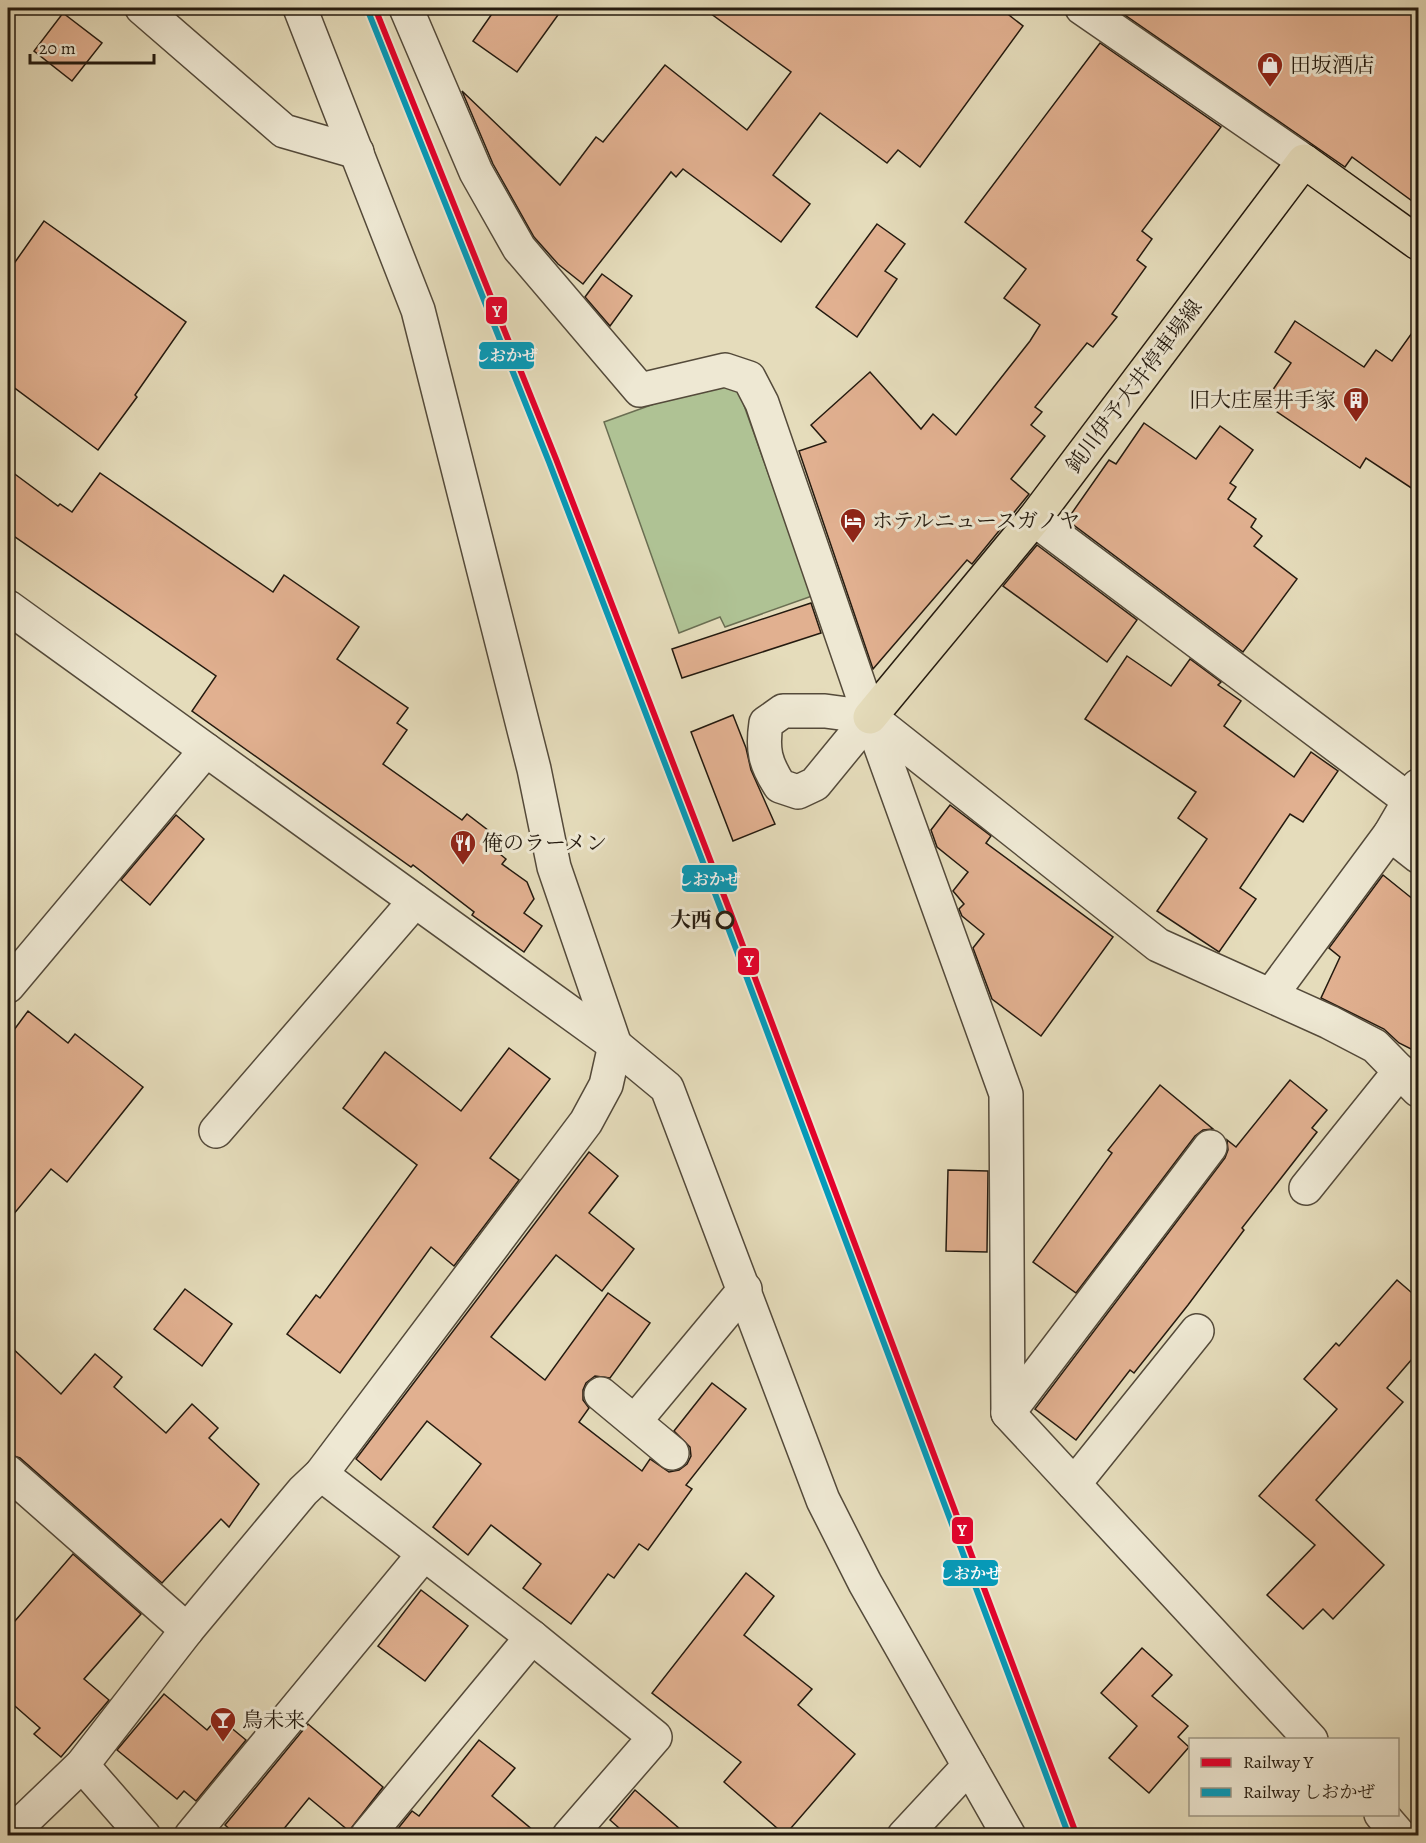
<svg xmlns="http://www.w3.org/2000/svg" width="1426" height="1843" viewBox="0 0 1426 1843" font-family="Alegreya,'Noto Serif JP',serif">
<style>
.green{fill:#afc294;stroke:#6a6e52;stroke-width:1.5}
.building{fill:#e1b090;stroke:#241a0f;stroke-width:1.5}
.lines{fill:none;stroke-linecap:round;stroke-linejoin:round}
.minor-casing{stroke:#544a3a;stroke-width:36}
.major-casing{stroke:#241a0f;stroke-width:36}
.minor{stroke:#eee8d3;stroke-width:33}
.major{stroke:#e5dcbb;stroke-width:33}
.rail-1-casing{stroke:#eee8d3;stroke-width:10}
.rail-2-casing{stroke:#eee8d3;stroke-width:10}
.rail-1{stroke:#e4002b;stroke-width:6}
.rail-2{stroke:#049bbb;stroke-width:6}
.stop-dot{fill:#eee8d3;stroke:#241a0f;stroke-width:3}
.labels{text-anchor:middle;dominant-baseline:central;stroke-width:6;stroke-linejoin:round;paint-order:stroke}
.poi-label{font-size:21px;fill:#241a0f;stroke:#eee8d3;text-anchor:start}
.street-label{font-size:21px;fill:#241a0f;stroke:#eee8d3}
.stop-label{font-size:21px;font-weight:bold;fill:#241a0f;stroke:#eee8d3;text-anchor:end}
.line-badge{stroke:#eee8d3;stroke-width:2}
.badge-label{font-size:16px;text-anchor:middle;font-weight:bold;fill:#fff}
</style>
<rect width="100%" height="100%" fill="#e5dcbb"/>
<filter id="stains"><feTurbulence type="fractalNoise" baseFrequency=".00333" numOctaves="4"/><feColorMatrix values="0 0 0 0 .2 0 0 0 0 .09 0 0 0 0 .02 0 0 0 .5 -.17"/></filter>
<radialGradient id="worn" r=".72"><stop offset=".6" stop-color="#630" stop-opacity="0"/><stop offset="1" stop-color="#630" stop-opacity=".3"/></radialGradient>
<!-- green -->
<polygon class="green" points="715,382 736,383 812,596 725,627 720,617 679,633 604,422"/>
<!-- building -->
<g class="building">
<polygon points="496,8 563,8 517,72 473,41"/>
<polygon points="703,8 1000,8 1023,26 920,167 898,150 887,163 820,113 773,175 810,204 781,242 683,169 676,177 671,172 583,284 558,264 534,237 493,164 462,91 560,185 596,137 603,142 665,65 747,130 791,72"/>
<polygon points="1126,8 1419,8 1419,206 1352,157 1345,167 1122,13"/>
<polygon points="63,13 102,43 72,81 34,51"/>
<polygon points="1100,43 1221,127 1142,231 1152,239 1137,260 1146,267 1112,314 1117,317 1093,347 1087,343 1035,407 1042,412 1031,425 1045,436 1011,479 1029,494 972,564 967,560 873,669 799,451 826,442 811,425 870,372 921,429 933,414 956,435 1030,341 1040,325 1004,298 1026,269 965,222"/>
<polygon points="44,221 186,322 135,395 137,397 98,450 8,383 8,272"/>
<polygon points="877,224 905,244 885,271 897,279 857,337 816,307"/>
<polygon points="602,274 632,296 610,326 585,297"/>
<polygon points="1295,321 1364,367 1376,350 1392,361 1419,323 1419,493 1366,458 1360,468 1264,403 1291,363 1275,352"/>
<polygon points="1144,423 1196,459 1220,426 1253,450 1230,483 1236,487 1228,499 1256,519 1251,527 1262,536 1254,546 1297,579 1243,652 1067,520 1109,460 1116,464"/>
<polygon points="8,469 58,506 60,504 72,512 100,473 273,592 284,575 359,627 337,659 408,708 397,723 407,730 383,764 462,820 467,814 502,841 495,850 506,859 502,864 527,882 534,899 524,913 542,926 524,952 472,915 474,912 413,865 411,867 192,711 216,676 8,532"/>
<polygon points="1037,545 1137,620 1107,662 1003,586"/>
<polygon points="811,603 821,633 682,678 672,649"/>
<polygon points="1127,656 1171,686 1190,659 1221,682 1218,685 1241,701 1224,726 1294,777 1311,752 1338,771 1303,822 1290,814 1240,888 1256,899 1219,952 1157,911 1207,839 1178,818 1196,792 1085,719"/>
<polygon points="733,715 746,748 751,770 775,824 733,841 691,732"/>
<polygon points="950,805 991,836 986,843 1113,937 1041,1036 992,999 973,948 984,934 962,916 959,909 964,904 953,891 968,872 937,847 931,830"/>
<polygon points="176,815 204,839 150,905 121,880"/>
<polygon points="1383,875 1419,904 1419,1053 1399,1043 1384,1029 1321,998 1340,957 1329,948"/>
<polygon points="28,1011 68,1043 75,1034 143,1087 67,1182 51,1169 8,1221 8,1038"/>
<polygon points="509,1048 550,1079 490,1158 519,1180 454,1266 431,1247 340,1373 287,1334 316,1295 320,1298 417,1165 343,1108 385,1052 461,1111"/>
<polygon points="1290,1080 1327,1110 1312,1128 1317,1132 1242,1228 1244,1230 1188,1305 1134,1373 1130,1370 1076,1440 1035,1409 1225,1158 1228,1150 1227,1140 1236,1147"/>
<polygon points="1160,1085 1213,1129 1203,1130 1195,1136 1076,1293 1033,1262 1112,1153 1108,1150"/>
<polygon points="589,1152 618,1176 589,1213 634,1249 602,1291 556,1255 491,1337 545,1380 608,1293 650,1323 610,1378 595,1376 586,1383 583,1390 583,1400 589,1408 579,1422 642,1471 650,1459 669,1472 679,1470 687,1464 691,1456 690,1447 674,1431 712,1383 746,1409 686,1485 692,1489 648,1550 639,1544 614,1578 608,1574 571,1624 523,1588 541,1564 491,1525 468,1555 433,1527 481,1464 427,1421 381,1480 356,1459"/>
<polygon points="948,1170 988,1171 987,1252 946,1251"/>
<polygon points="1397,1280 1419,1299 1419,1351 1387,1388 1403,1402 1316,1500 1384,1565 1333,1619 1323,1609 1303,1629 1267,1595 1315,1545 1259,1496 1337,1409 1304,1379 1336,1343 1339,1346"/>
<polygon points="185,1289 232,1324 202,1366 154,1329"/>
<polygon points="8,1344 61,1394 95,1354 122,1377 114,1387 166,1433 192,1404 218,1428 209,1438 259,1484 229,1527 221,1519 162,1583 20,1458 8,1454"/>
<polygon points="73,1554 141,1614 84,1679 109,1700 61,1757 34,1734 40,1728 8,1700 8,1629"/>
<polygon points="746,1573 774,1596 744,1635 812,1689 798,1705 855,1754 785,1835 724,1782 741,1762 652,1693"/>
<polygon points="421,1590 468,1626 425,1681 378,1646"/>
<polygon points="1142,1648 1172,1675 1152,1696 1188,1726 1178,1737 1189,1747 1149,1793 1109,1758 1137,1726 1101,1693"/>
<polygon points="164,1694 207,1730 218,1717 246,1740 196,1801 184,1791 177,1799 117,1750"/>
<polygon points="308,1724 383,1787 349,1831 309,1798 278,1836 237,1836 225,1825"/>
<polygon points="479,1740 515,1768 492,1796 540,1836 392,1836 412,1811 419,1816"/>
<polygon points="635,1790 688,1836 628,1836 610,1820"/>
</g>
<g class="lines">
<!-- minor casing -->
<g class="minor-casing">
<g id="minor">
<polyline points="142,8 284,131 357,152"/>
<polyline points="406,8 476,172 519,248 640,390 725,370 749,378 762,403 870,717 1006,1094 1008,1413 1311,1740"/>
<polyline points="1082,8 1304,161"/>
<polyline points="1034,519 1409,800"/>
<polyline points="8,607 615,1045 667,1088 823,1500 865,1583 1009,1836"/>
<path d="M870,717L815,784L798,792L780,786C765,763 762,750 766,723L783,711H825L870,717L1158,945L1329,1022L1375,1046L1418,1090"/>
<polyline points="1390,834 1418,856"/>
<polyline points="8,986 206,750"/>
<polyline points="1271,995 1390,834 1418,786"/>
<polyline points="216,1131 415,901"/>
<polyline points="1306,1188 1400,1071"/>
<polyline points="601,1394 672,1453"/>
<polyline points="1008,1413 1210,1147"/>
<polyline points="635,1421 745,1289"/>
<polyline points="8,1472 187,1630"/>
<polyline points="321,1474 532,1637 655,1737 569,1836"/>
<polyline points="1074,1484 1197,1331"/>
<polyline points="82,1765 144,1836"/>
<polyline points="1381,1814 1400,1836"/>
<polyline points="8,1836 82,1765 187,1630 303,1491 321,1474 586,1122 606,1085 615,1045 554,867 534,769 418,310 300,8"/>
<polyline points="191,1836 424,1554"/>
<polyline points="367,1836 532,1637"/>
<polyline points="904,1836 969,1766"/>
</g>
</g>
<!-- major casing -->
<g class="major-casing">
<polyline id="major" points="870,717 1034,519 1304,161 1418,243"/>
</g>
<!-- minor -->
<use href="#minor" class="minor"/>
<!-- major -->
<use href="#major" class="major"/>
<!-- rail-1 casing -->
<g class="rail-1-casing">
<polyline id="rail-1" points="375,8 556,459 731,914 1077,1836"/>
</g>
<!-- rail-2 casing -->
<g class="rail-2-casing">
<polyline id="rail-2" points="368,11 549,462 724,917 1069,1836"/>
</g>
<!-- rail-1 -->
<use href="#rail-1" class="rail-1"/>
<!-- rail-2 -->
<use href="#rail-2" class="rail-2"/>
</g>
<!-- icons -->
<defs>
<g id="shop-pin" transform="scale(1.35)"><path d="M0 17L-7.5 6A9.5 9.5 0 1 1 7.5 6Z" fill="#8f2418" stroke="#eee8d3"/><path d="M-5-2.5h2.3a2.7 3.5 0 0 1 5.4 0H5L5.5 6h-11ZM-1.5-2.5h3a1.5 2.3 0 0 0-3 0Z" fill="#fff"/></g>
<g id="building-pin" transform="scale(1.35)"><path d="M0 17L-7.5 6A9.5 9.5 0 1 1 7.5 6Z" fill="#8f2418" stroke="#eee8d3"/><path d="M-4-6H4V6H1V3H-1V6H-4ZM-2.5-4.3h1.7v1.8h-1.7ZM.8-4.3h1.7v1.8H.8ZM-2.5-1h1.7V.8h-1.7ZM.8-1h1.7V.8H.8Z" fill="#fff"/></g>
<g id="hotel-pin" transform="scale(1.35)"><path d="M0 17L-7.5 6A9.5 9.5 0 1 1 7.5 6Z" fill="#8f2418" stroke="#eee8d3"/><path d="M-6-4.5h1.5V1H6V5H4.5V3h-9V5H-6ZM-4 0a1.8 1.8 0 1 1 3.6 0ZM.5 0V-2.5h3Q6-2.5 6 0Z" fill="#fff"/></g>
<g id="restaurant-pin" transform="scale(1.35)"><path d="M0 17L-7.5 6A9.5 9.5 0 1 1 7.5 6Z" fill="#8f2418" stroke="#eee8d3"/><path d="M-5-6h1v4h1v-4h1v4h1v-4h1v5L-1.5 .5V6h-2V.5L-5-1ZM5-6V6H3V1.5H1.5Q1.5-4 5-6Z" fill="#fff"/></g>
<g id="bar-pin" transform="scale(1.35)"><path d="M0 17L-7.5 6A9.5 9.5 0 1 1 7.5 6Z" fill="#8f2418" stroke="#eee8d3"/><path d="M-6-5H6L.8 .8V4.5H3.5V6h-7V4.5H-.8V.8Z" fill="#fff"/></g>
</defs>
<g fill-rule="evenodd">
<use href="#shop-pin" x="1270" y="65"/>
<use href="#building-pin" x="1356" y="400"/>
<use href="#hotel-pin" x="853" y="521"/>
<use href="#restaurant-pin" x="463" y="843"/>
<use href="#bar-pin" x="223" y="1720"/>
</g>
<!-- markers -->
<circle class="stop-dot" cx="725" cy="920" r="8"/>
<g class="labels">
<!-- poi labels -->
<g class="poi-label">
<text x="1290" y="65">田坂酒店</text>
<text x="1336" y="400" text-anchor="end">旧大庄屋井手家</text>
<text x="872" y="521">ホテルニュースガノヤ</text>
<text x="482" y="843">俺のラーメン</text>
<text x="242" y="1720">鳥未来</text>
</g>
<!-- street labels -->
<g class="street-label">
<text transform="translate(1134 386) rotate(-53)">鈍川伊予大井停車場線</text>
</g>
<!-- stop labels -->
<g class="stop-label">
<text x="712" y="920">大西</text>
</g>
</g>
<g class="line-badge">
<rect x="485" y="296" width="23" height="29" rx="6" fill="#e4002b"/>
<rect x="478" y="341" width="57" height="29" rx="6" fill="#049bbb"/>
<rect x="681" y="864" width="57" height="29" rx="6" fill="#049bbb"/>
<rect x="737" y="947" width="23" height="29" rx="6" fill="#e4002b"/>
<rect x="951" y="1516" width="23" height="29" rx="6" fill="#e4002b"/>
<rect x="942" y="1559" width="57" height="28" rx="6" fill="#049bbb"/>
</g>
<g class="badge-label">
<text x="497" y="317">Y</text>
<text x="506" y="361">しおかぜ</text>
<text x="709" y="885">しおかぜ</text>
<text x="749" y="967">Y</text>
<text x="962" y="1536">Y</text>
<text x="970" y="1579">しおかぜ</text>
</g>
<!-- margin -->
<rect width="1426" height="1843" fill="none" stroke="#e5dcbb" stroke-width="30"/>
<rect x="9" y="9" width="1408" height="1825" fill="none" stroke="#241a0f" stroke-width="3"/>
<rect x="15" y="15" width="1396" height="1813" fill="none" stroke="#241a0f" stroke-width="1.5"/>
<!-- legend -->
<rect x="1189" y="1738" width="210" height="78" fill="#eee8d3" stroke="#9d9685" stroke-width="1.5"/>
<rect x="1201" y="1758" width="30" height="9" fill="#e4002b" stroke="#9d9685" stroke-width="1.5"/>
<text x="1243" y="1768" font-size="18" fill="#241a0f">Railway Y</text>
<rect x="1201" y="1788" width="30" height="9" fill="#049bbb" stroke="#9d9685" stroke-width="1.5"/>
<text x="1243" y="1798" font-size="18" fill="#241a0f">Railway しおかぜ</text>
<!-- scale -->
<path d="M30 54v9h124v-9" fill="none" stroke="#241a0f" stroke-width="3"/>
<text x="39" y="54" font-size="18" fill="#241a0f" stroke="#eee8d3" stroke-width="4.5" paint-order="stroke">20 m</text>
<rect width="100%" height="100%" filter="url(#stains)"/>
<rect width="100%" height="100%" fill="url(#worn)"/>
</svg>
